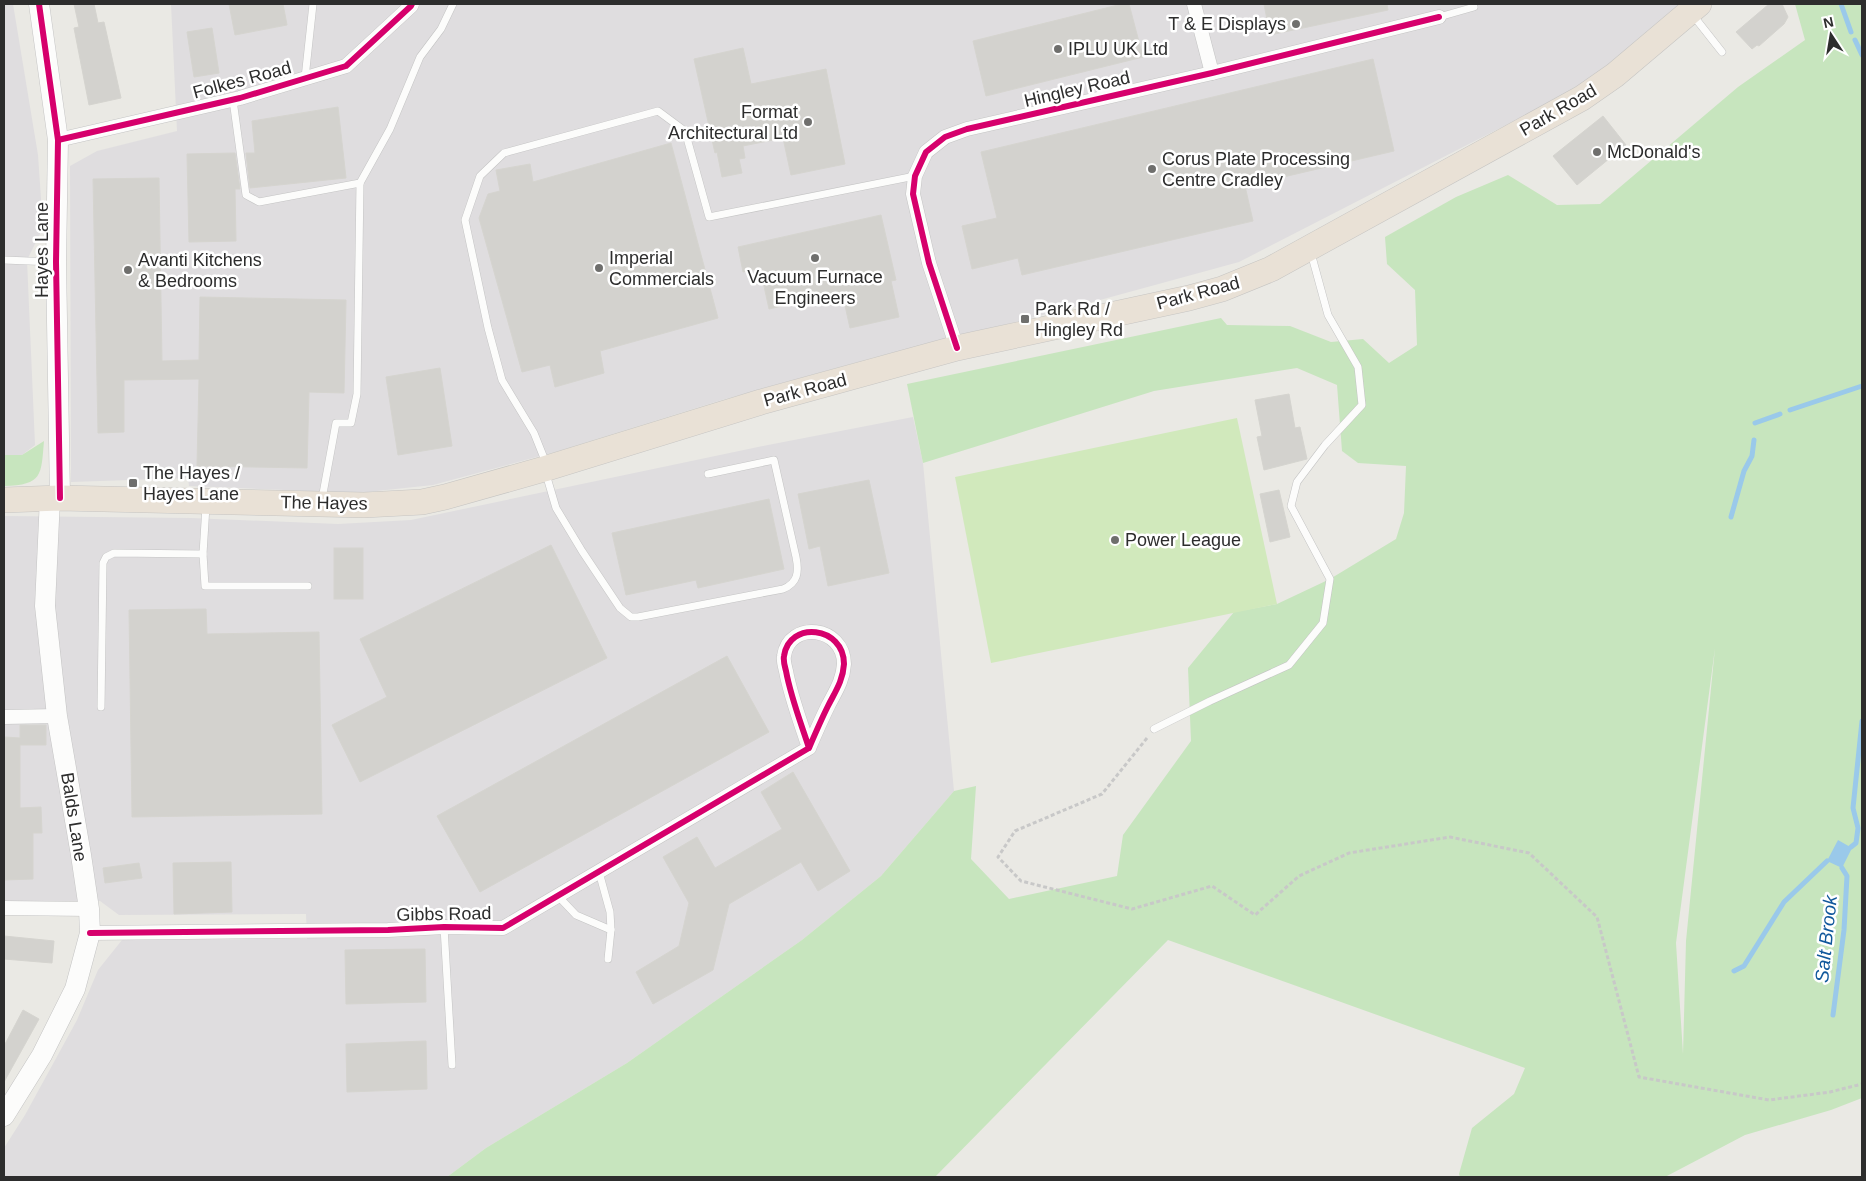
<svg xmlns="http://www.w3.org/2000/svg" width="1866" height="1181" viewBox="0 0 1866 1181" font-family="Arial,sans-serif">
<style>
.industrial{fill:#dfdddf}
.green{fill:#c7e5be;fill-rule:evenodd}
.pitch{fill:#d1e9bc}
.water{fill:#9ac9ea}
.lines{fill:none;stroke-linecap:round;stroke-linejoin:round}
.stream{stroke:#9ac9ea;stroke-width:5}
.building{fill:#d3d2ce;stroke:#d5d4cf}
.lane-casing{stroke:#c4c4c4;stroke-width:8}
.street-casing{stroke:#c4c4c4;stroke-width:15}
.secondary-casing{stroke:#c4c4c4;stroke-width:21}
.highway-casing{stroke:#c6c5c3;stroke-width:26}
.path{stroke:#c8c8c8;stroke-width:3;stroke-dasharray:4 2.5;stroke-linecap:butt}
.lane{stroke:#fcfcfb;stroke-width:7}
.street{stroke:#fcfcfb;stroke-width:14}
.secondary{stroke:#fcfcfb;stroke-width:20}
.highway{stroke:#e9e1d6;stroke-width:25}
.cycleway-casing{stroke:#fff;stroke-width:9}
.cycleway{stroke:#d6006c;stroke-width:6}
.poi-dot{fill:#6f6f6d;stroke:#fff;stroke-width:2}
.labels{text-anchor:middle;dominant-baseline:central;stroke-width:5;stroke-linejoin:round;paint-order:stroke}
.poi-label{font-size:18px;fill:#2d2d2d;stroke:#fff;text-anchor:start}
.street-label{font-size:18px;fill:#2d2d2d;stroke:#fff}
.water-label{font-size:19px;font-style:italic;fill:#11589c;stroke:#fff}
</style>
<rect width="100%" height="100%" fill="#eae9e4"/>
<!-- industrial -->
<g class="industrial">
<polygon points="4,4 13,4 38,155 43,228 27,260 35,445 22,455 4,455"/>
<polygon points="171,4 1683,4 1613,70 1239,262 1078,306 872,358 722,400 555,452 433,485 358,493 189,486 188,478 71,482 70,166 97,151 177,131"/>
<polygon points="913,417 923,463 954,791 881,876 802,940 627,1063 486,1148 447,1177 4,1177 4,1148 25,1115 77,1020 98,970 122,940 307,939 306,914 119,915 100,901 4,901 4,516 191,518 338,524 411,520 768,445"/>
</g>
<!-- green -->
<g class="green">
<path d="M1795,4H1862V1098L1831,1110L1745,1135L1665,1177H1460L1459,1174L1472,1128L1514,1094L1525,1068L1168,940L935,1177H447L486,1148L627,1063L802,940L881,876L954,791L976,786L971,859L1009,899L1117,876L1123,835L1191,741L1188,668L1234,612L1277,604L1330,579L1396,539L1404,513L1406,466L1358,463L1342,451L1337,385L1297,368L1154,391L923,463L907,384L1221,318L1227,325L1290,326L1331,342L1363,339L1389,363L1417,345L1415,290L1387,264L1385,237L1456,197L1508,175L1557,205L1600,204L1738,87L1805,40ZM1715,648L1686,941L1683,1054L1676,943Z"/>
<path d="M44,441C41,475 43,485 4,486V455H22Z"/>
</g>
<!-- pitch -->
<polygon class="pitch" points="1237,418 1277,604 991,663 955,477"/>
<!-- water -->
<polygon class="water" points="1838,840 1852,848 1842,868 1827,861"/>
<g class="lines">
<!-- stream -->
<g class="stream">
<polyline points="1841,4 1851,32"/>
<polyline points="1855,40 1862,55"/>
<polyline points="1790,410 1862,386"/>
<polyline points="1755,423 1780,414"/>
<polyline points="1731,517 1744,471 1752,456 1754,440"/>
<polyline points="1851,847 1856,843 1858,828 1853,808 1862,721"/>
<polyline points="1734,971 1744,966 1784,902 1827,861"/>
<polyline points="1833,1015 1844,930 1847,876 1842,868"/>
</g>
</g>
<!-- building -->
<g class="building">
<polygon points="74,4 94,4 98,23 104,22 121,98 89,105 74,28 79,27"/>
<polygon points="229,4 283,4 287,25 235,35"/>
<polygon points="1122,4 1129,4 1143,57 986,96 973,41"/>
<polygon points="1264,4 1387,4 1388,10 1270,35"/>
<polygon points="1769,4 1782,4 1788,17 1784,24 1759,46 1757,45 1752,49 1736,32"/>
<polygon points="212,28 219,73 194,77 187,32"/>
<polygon points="743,48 751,84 826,69 845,164 791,175 783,138 743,146 745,158 739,159 742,173 722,177 717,152 715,153 694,59"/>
<polygon points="1373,59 1394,151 1245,186 1253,221 1022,275 1018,258 972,269 962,226 997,218 981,152"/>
<polygon points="338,107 346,178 250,188 246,153 255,153 252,121"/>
<polygon points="1603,116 1626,145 1577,185 1553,156"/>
<polygon points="671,143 718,318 600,351 604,373 555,387 550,365 522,372 479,218 488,194 500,191 496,170 530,164 533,182"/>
<polygon points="235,153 240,189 235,189 236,241 189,242 187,154"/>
<polygon points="159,178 162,361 199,360 200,297 346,300 344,393 309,392 307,468 197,466 199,379 124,380 124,432 98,433 93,179"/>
<polygon points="881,215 896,280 891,281 899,317 850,328 842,292 769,309 760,268 743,272 738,247"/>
<polygon points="440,368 452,446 398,455 386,377"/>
<polygon points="1289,394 1295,428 1300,427 1307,459 1264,470 1257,437 1262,436 1255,400"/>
<polygon points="869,480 889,573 828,586 820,546 809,549 798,494"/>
<polygon points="1279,490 1290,537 1270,542 1260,494"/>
<polygon points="769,499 784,569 698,588 696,580 626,595 612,533"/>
<polygon points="551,545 607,658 360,782 332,725 387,697 360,639"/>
<rect x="334" y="548" width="29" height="51"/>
<polygon points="206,609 207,634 319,632 322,814 132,817 129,610"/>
<polygon points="727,656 769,732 480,892 437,816"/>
<polygon points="20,725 46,725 46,745 20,745 20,808 41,807 42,833 33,833 33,879 4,880 4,737 20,738"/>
<polygon points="793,772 850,871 818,891 801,862 729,904 713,970 653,1004 636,972 679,946 689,903 663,857 697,837 715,868 782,829 761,792"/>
<polygon points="231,862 232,912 174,914 173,863"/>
<polygon points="139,863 142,878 105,883 103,868"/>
<polygon points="4,936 54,941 52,963 4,959"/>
<polygon points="425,949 426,1002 346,1004 345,950"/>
<polygon points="23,1010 39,1019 4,1082 4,1046"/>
<polygon points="426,1041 427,1089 347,1092 346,1044"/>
</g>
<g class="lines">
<!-- lane casing -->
<g class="lane-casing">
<g id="lane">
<polyline points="1692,14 1722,52"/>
<polyline points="1439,17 1474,7 1473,4"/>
<polyline points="305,78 313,4"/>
<polyline points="233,100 246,195 259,202 360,183"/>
<polyline points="4,260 53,262"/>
<polyline points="546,463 534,433 502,380 488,328 465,220 480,176 504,153 658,111 685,131 709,217 915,176"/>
<path d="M546,474L556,508L582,551L620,608L631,617H638L783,589C798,583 799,572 796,557L774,460L708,474"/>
<polyline points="322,499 336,423 351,423 357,394 360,183 390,129 420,57 441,29 453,4"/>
<polyline points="206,506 203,554 205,586 308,586"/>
<polyline points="101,707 103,563 106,557 114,553 203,554"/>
<polyline points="1154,729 1210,701 1289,665 1323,623 1330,579 1291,506 1297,482 1325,445 1362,405 1358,367 1328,315 1311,253"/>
<polyline points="599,872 610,912 611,930 608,959"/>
<polyline points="558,896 576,915 611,930"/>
<polyline points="444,927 452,1065"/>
</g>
</g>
<!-- street casing -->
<g class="street-casing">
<g id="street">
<polyline points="1194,4 1212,73"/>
<polyline points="58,140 240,98 346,66 411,6 412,4"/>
<polyline points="957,348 929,263 913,194 915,176 926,152 945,137 967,129 1212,73 1439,17"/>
<polyline points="4,717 57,716"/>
<polyline points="4,908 89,909"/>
<path d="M90,933L388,930L444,927L503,928L809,748C801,723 791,698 786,671C785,667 783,661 784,656C789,620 844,626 844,664C843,681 835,692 828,706C821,720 815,734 809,748"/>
</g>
</g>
<!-- secondary casing -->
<g class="secondary-casing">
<g id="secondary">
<polyline points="39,4 58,140 56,262 60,498"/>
<polyline points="4,1116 42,1055 75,989 90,933 89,909 81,855 57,716 45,606 50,498"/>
</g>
</g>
<!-- highway casing -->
<g class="highway-casing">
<polyline id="highway" points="4,500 60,498 364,505 422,502 445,497 544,469 761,402 957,348 1189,298 1222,289 1271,269 1582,98 1615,75 1699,4"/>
</g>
<!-- path -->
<polyline class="path" points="1147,738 1102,794 1015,831 998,857 1021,881 1132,909 1212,886 1255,915 1299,876 1349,853 1450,837 1529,853 1597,917 1639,1077 1769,1100 1830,1092 1862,1084"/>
<!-- lane -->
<use href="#lane" class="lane"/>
<!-- street -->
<use href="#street" class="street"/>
<!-- secondary -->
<use href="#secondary" class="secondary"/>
<!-- highway -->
<use href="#highway" class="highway"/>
<!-- cycleway casing -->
<g class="cycleway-casing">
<g id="cycleway">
<polyline points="39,4 58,140 56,262 60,498"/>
<polyline points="58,140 240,98 346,66 411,6 412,4"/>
<polyline points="957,348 929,263 913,194 915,176 926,152 945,137 967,129 1212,73 1439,17"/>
<path d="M90,933L388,930L444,927L503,928L809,748C801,723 791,698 786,671C785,667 783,661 784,656C789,620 844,626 844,664C843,681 835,692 828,706C821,720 815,734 809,748"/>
</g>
</g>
<!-- cycleway -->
<use href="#cycleway" class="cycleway"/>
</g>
<!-- markers -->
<g class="poi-dot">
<circle cx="1296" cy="24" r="5"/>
<circle cx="1058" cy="49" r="5"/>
<circle cx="808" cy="122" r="5"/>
<circle cx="1597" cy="152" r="5"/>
<circle cx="1152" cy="169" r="5"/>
<circle cx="815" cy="258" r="5"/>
<circle cx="599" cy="268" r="5"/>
<circle cx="128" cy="270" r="5"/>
<rect x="1020" y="314" width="10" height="10" rx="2.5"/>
<rect x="128" y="478" width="10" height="10" rx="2.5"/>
<circle cx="1115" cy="540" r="5"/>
</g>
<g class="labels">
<!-- poi labels -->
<g class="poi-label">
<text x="1286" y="24" text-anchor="end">T &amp; E Displays</text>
<text x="1068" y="49">IPLU UK Ltd</text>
<text x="798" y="112" text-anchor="end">Format<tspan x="798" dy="21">Architectural Ltd</tspan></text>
<text x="1607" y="152">McDonald's</text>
<text x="1162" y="159">Corus Plate Processing<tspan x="1162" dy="21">Centre Cradley</tspan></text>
<text x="609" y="258">Imperial<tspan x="609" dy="21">Commercials</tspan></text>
<text x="138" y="260">Avanti Kitchens<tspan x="138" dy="21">&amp; Bedrooms</tspan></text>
<text x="815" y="277" text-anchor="middle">Vacuum Furnace<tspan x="815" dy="21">Engineers</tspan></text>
<text x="1035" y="309">Park Rd /<tspan x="1035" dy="21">Hingley Rd</tspan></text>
<text x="143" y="473">The Hayes /<tspan x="143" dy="21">Hayes Lane</tspan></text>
<text x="1125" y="540">Power League</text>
</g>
<!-- street labels -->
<g class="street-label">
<text transform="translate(242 80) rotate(-15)">Folkes Road</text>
<text transform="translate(1077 89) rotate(-13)">Hingley Road</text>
<text transform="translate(1558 110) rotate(-30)">Park Road</text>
<text transform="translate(42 250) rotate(-90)">Hayes Lane</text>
<text transform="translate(1198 293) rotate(-15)">Park Road</text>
<text transform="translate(805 390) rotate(-15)">Park Road</text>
<text transform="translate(324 503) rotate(1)">The Hayes</text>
<text transform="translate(74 817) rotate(81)">Balds Lane</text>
<text transform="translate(444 914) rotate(-1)">Gibbs Road</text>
</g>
<!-- water labels -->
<g class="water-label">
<text transform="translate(1826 939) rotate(-84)">Salt Brook</text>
</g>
</g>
<!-- border -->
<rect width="1866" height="1181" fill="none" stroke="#2d2d2d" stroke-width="10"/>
<!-- north arrow -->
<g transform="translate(1831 35) rotate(348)" stroke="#ffffff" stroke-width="4" paint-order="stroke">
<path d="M0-4L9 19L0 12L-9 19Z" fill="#2d2d2d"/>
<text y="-8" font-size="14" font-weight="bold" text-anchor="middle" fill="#2d2d2d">N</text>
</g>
</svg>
